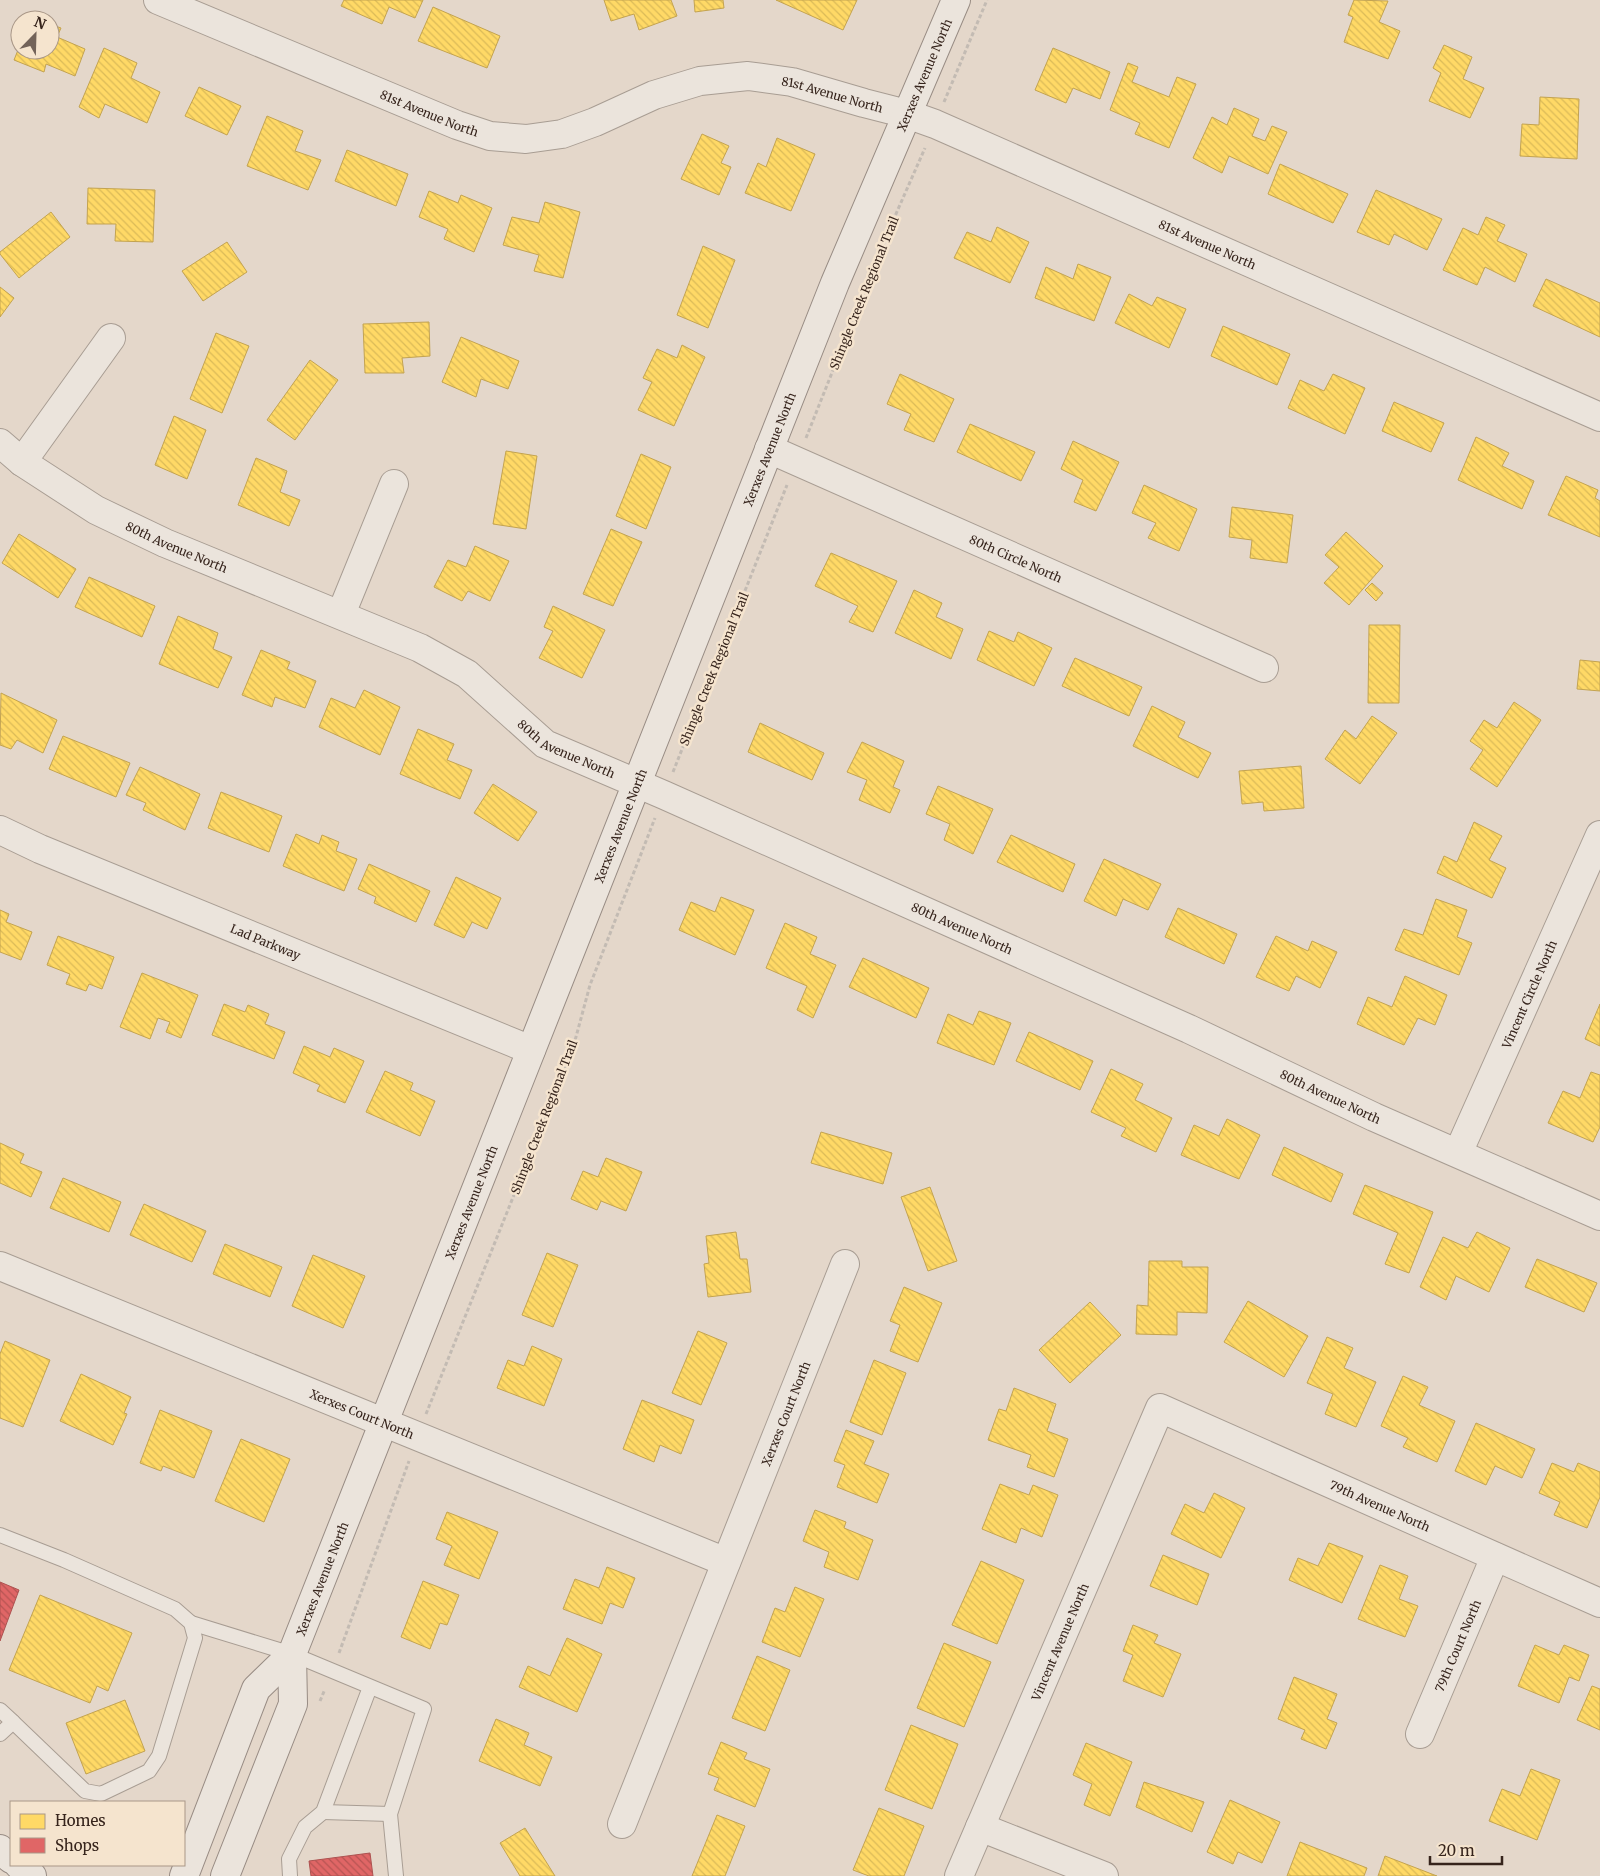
<svg xmlns="http://www.w3.org/2000/svg" width="1600" height="1876" viewBox="0 0 1600 1876" font-family="Merriweather,serif">
<style>
.homes{fill:url(#homes-back-hatch);stroke:#c3a350}
.shops{fill:url(#shops-back-hatch);stroke:#ad5250}
.lines{fill:none;stroke-linecap:round;stroke-linejoin:round}
.lane-casing{stroke:#a89d93;stroke-width:16}
.street-casing{stroke:#a89d93;stroke-width:30}
.secondary-casing{stroke:#988c84;stroke-width:30}
.path{stroke:#c3bbb3;stroke-width:3;stroke-dasharray:4 2.5;stroke-linecap:butt}
.lane{stroke:#ebe4dc;stroke-width:14}
.street{stroke:#ebe4dc;stroke-width:28}
.secondary{stroke:#ebe4dc;stroke-width:28}
.labels{text-anchor:middle;dominant-baseline:central;stroke-width:5;stroke-linejoin:round;paint-order:stroke}
.street-label{font-size:12px;fill:#36241c;stroke:#f5e4ce}
</style>
<defs>
<pattern id="homes-back-hatch" width="6" height="6" patternUnits="userSpaceOnUse" patternTransform="scale(1.25)"><rect width="6" height="6" fill="#ffd966"/><path d="M-1 5l2 2M0 0l6 6M5-1l2 2" fill="none" stroke="#dbba58"/></pattern>
<pattern id="shops-back-hatch" width="6" height="6" patternUnits="userSpaceOnUse" patternTransform="scale(1.25)"><rect width="6" height="6" fill="#e06666"/><path d="M-1 5l2 2M0 0l6 6M5-1l2 2" fill="none" stroke="#b65453"/></pattern>
</defs>
<rect width="100%" height="100%" fill="#e4d7ca"/>
<!-- homes -->
<g class="homes">
<polygon points="344,0 423,0 415,18 389,7 382,24 341,6"/>
<polygon points="604,0 671,0 677,16 639,30 634,14 611,21"/>
<polygon points="694,0 723,0 724,8 695,12"/>
<polygon points="776,0 857,0 843,30"/>
<polygon points="1354,0 1388,1 1379,22 1400,31 1388,59 1344,42 1353,17 1348,15"/>
<polygon points="433,7 500,36 487,68 418,41"/>
<polygon points="50,24 61,28 57,37 85,49 75,76 46,64 44,72 14,60 20,45 20,50 50,50"/>
<polygon points="1444,45 1472,57 1463,79 1484,88 1470,118 1429,101 1441,73 1433,68"/>
<polygon points="104,48 137,63 131,78 160,92 147,123 105,104 99,118 79,107"/>
<polygon points="1053,48 1110,72 1100,99 1073,88 1066,103 1035,90"/>
<polygon points="1128,63 1138,67 1132,82 1169,97 1177,77 1196,84 1169,148 1135,134 1140,123 1110,110"/>
<polygon points="199,87 241,106 227,135 185,116"/>
<polygon points="1540,97 1579,99 1577,159 1520,156 1522,124 1539,125"/>
<polygon points="1234,108 1259,119 1252,136 1265,141 1272,126 1287,132 1268,174 1229,156 1222,173 1193,158 1212,117 1227,125"/>
<polygon points="267,116 303,131 295,151 321,160 308,190 247,166"/>
<polygon points="702,134 729,146 721,163 731,167 719,195 681,179"/>
<polygon points="777,138 815,154 791,211 745,193 758,163 766,167"/>
<polygon points="347,150 408,174 396,206 335,181"/>
<polygon points="1280,164 1348,194 1333,223 1268,194"/>
<polygon points="88,188 155,190 153,242 115,241 116,224 87,224"/>
<polygon points="1376,190 1442,219 1427,250 1394,234 1389,245 1357,232"/>
<polygon points="429,191 458,203 461,195 492,208 474,252 444,239 448,229 419,217"/>
<polygon points="545,202 580,212 563,278 534,271 539,255 503,245 512,217 539,223"/>
<polygon points="51,212 70,237 19,278 0,254 0,252"/>
<polygon points="1486,217 1505,225 1497,241 1527,254 1515,282 1485,267 1477,285 1443,270 1463,228 1478,235"/>
<polygon points="997,227 1029,242 1010,283 954,258 967,232 991,242"/>
<polygon points="227,242 247,272 203,301 182,271"/>
<polygon points="703,246 735,260 708,328 677,315"/>
<polygon points="1078,264 1111,277 1094,321 1035,298 1046,267 1073,279"/>
<polygon points="1546,279 1600,303 1600,337 1533,306"/>
<polygon points="0,287 14,298 0,317"/>
<polygon points="1129,294 1152,306 1157,297 1186,309 1169,348 1115,323"/>
<polygon points="429,322 430,356 402,358 404,373 365,373 363,324"/>
<polygon points="1223,326 1290,354 1277,385 1211,356"/>
<polygon points="216,333 249,346 222,413 190,399"/>
<polygon points="461,337 519,361 508,389 481,379 476,397 442,382"/>
<polygon points="682,345 705,357 674,426 638,410 652,382 643,378 657,349 677,358"/>
<polygon points="310,360 338,380 295,440 267,420"/>
<polygon points="900,374 954,399 934,442 904,430 911,414 887,404"/>
<polygon points="1333,374 1365,388 1345,434 1288,408 1300,380 1324,391"/>
<polygon points="1394,402 1444,423 1431,452 1382,431"/>
<polygon points="174,416 206,430 187,479 155,465"/>
<polygon points="970,424 1035,452 1021,481 957,452"/>
<polygon points="1476,437 1509,453 1502,466 1534,481 1522,509 1458,480"/>
<polygon points="1073,441 1119,462 1096,511 1074,502 1083,480 1061,469"/>
<polygon points="506,451 537,456 526,529 493,524"/>
<polygon points="641,454 671,467 646,529 616,516"/>
<polygon points="256,458 287,471 280,492 300,500 289,526 238,505"/>
<polygon points="1566,476 1598,490 1595,498 1600,501 1600,537 1548,515"/>
<polygon points="1144,485 1197,509 1179,551 1148,538 1156,523 1132,513"/>
<polygon points="1232,507 1293,515 1287,563 1250,558 1252,540 1229,537"/>
<polygon points="611,529 642,542 613,606 583,594"/>
<polygon points="1346,532 1383,566 1349,605 1324,583 1339,567 1325,555"/>
<polygon points="19,534 76,569 58,598 2,563"/>
<polygon points="475,546 509,561 490,601 468,591 462,601 434,587 448,560 466,567"/>
<polygon points="831,553 897,581 873,632 849,622 858,606 815,586"/>
<polygon points="89,577 155,606 142,637 75,607"/>
<polygon points="1372,583 1383,593 1376,601 1365,590"/>
<polygon points="914,590 942,603 936,617 963,629 951,659 895,633"/>
<polygon points="553,606 605,630 582,678 539,658 553,631 544,627"/>
<polygon points="178,616 218,633 213,649 232,657 218,688 159,664"/>
<polygon points="1369,625 1400,625 1399,703 1368,703"/>
<polygon points="989,631 1014,642 1018,632 1052,648 1034,686 977,660"/>
<polygon points="261,650 290,662 287,669 316,681 305,708 275,697 272,707 242,695"/>
<polygon points="1075,658 1142,687 1129,716 1062,686"/>
<polygon points="1580,660 1600,662 1600,691 1577,689"/>
<polygon points="364,690 400,707 380,755 319,727 331,698 355,708"/>
<polygon points="1,693 57,720 43,753 17,740 11,749 0,745"/>
<polygon points="1514,702 1541,720 1497,787 1470,769 1483,750 1470,741 1484,720 1497,728"/>
<polygon points="1152,706 1185,722 1178,737 1211,753 1198,778 1133,746"/>
<polygon points="1372,716 1397,733 1360,784 1325,759 1345,730 1356,739"/>
<polygon points="760,723 824,753 812,780 748,752"/>
<polygon points="418,729 454,744 447,760 472,770 460,799 400,774"/>
<polygon points="63,736 130,763 116,797 49,769"/>
<polygon points="862,742 904,761 893,787 900,790 890,813 859,800 867,780 847,772"/>
<polygon points="1301,766 1304,808 1264,811 1263,802 1242,804 1239,771"/>
<polygon points="140,767 200,794 185,830 143,810 146,803 126,795"/>
<polygon points="493,784 537,812 518,841 474,813"/>
<polygon points="938,786 993,809 973,854 944,840 950,824 926,814"/>
<polygon points="221,792 282,816 269,852 208,828"/>
<polygon points="1474,822 1502,836 1489,860 1506,868 1492,898 1437,873 1444,856 1457,862"/>
<polygon points="296,834 319,844 322,835 339,842 336,851 357,859 344,891 283,866"/>
<polygon points="1011,835 1075,864 1063,892 997,862"/>
<polygon points="1104,859 1161,884 1148,910 1123,899 1116,916 1084,901"/>
<polygon points="369,864 430,891 416,922 374,903 376,897 358,889"/>
<polygon points="456,877 501,898 487,929 472,922 464,938 434,925"/>
<polygon points="721,897 754,910 735,955 679,930 691,902 715,912"/>
<polygon points="1436,899 1467,910 1457,937 1472,943 1459,975 1395,950 1404,929 1423,935"/>
<polygon points="1178,908 1237,934 1224,964 1165,937"/>
<polygon points="0,910 9,914 6,922 32,932 21,960 0,952"/>
<polygon points="785,923 817,937 810,954 836,965 813,1018 797,1010 807,986 766,968"/>
<polygon points="58,936 114,957 102,989 89,984 86,991 66,984 70,974 47,965"/>
<polygon points="1276,936 1308,951 1312,941 1337,952 1320,988 1296,976 1289,991 1256,977"/>
<polygon points="863,958 929,988 916,1018 849,987"/>
<polygon points="142,973 198,995 181,1038 166,1032 170,1022 158,1018 150,1039 120,1027"/>
<polygon points="1405,976 1447,995 1435,1025 1418,1018 1404,1045 1357,1024 1368,997 1392,1007"/>
<polygon points="224,1004 245,1012 248,1005 269,1014 265,1024 285,1032 274,1059 212,1035"/>
<polygon points="1600,1004 1600,1046 1585,1039"/>
<polygon points="979,1011 1011,1023 994,1065 937,1043 948,1014 973,1025"/>
<polygon points="1029,1032 1093,1061 1080,1090 1016,1061"/>
<polygon points="304,1046 330,1057 334,1048 364,1061 345,1103 317,1091 320,1085 293,1073"/>
<polygon points="1111,1069 1143,1084 1135,1100 1172,1118 1156,1152 1121,1136 1126,1128 1091,1112"/>
<polygon points="385,1071 413,1083 410,1090 435,1101 420,1136 366,1112"/>
<polygon points="1591,1072 1600,1075 1600,1127 1593,1142 1548,1123 1563,1091 1580,1098"/>
<polygon points="1227,1119 1260,1135 1239,1179 1181,1155 1194,1125 1219,1136"/>
<polygon points="821,1132 892,1153 883,1184 811,1163"/>
<polygon points="0,1143 24,1154 20,1163 42,1172 31,1197 0,1183"/>
<polygon points="1284,1147 1343,1174 1331,1202 1272,1175"/>
<polygon points="606,1158 642,1172 626,1211 601,1201 597,1210 571,1199 583,1171 598,1177"/>
<polygon points="63,1178 121,1202 109,1232 50,1208"/>
<polygon points="1365,1185 1433,1212 1409,1273 1385,1264 1398,1233 1353,1214"/>
<polygon points="930,1187 957,1261 928,1271 901,1197"/>
<polygon points="144,1204 206,1231 192,1262 130,1235"/>
<polygon points="736,1232 740,1259 747,1259 751,1292 708,1297 704,1264 709,1263 706,1236"/>
<polygon points="1477,1232 1510,1248 1489,1292 1456,1276 1446,1300 1420,1287 1443,1237 1468,1248"/>
<polygon points="225,1244 282,1267 270,1297 213,1274"/>
<polygon points="547,1253 578,1265 553,1327 522,1315"/>
<polygon points="313,1255 365,1276 343,1328 292,1306"/>
<polygon points="1537,1259 1597,1283 1584,1312 1525,1287"/>
<polygon points="1149,1261 1182,1261 1182,1267 1208,1267 1207,1313 1177,1312 1177,1335 1136,1334 1137,1305 1148,1306"/>
<polygon points="904,1287 942,1303 918,1362 890,1351 900,1325 890,1321"/>
<polygon points="1248,1301 1308,1336 1284,1377 1224,1342"/>
<polygon points="1090,1302 1121,1335 1070,1383 1039,1350"/>
<polygon points="698,1331 727,1343 701,1405 672,1393"/>
<polygon points="1327,1337 1353,1348 1344,1368 1376,1382 1356,1427 1325,1414 1333,1394 1307,1383"/>
<polygon points="5,1341 50,1360 23,1427 0,1418 0,1354"/>
<polygon points="532,1346 562,1359 544,1406 497,1388 508,1360 524,1366"/>
<polygon points="874,1360 906,1373 882,1435 850,1422"/>
<polygon points="81,1374 131,1397 124,1413 127,1414 113,1445 60,1421"/>
<polygon points="1403,1376 1428,1387 1419,1405 1455,1421 1437,1462 1403,1447 1408,1438 1381,1426"/>
<polygon points="1014,1388 1056,1404 1047,1431 1068,1439 1054,1477 1027,1467 1031,1455 988,1440 999,1409 1006,1411"/>
<polygon points="642,1400 694,1420 681,1454 660,1445 654,1462 623,1449"/>
<polygon points="160,1410 212,1431 194,1478 163,1466 161,1471 140,1463"/>
<polygon points="1476,1423 1535,1449 1522,1478 1495,1466 1486,1485 1455,1471"/>
<polygon points="846,1430 874,1441 864,1464 889,1474 877,1503 837,1487 845,1465 834,1461"/>
<polygon points="241,1439 290,1459 264,1522 215,1501"/>
<polygon points="1552,1463 1574,1472 1578,1463 1600,1472 1600,1497 1587,1528 1554,1515 1560,1502 1539,1493"/>
<polygon points="1000,1484 1029,1495 1033,1485 1058,1495 1042,1537 1021,1528 1016,1543 982,1529"/>
<polygon points="1214,1493 1245,1508 1221,1558 1171,1534 1185,1504 1204,1513"/>
<polygon points="815,1510 846,1522 844,1528 873,1540 858,1580 824,1567 829,1552 803,1541"/>
<polygon points="447,1512 498,1532 479,1579 444,1565 452,1546 436,1539"/>
<polygon points="1329,1543 1363,1556 1342,1603 1289,1580 1298,1558 1318,1566"/>
<polygon points="1163,1555 1209,1574 1197,1605 1150,1586"/>
<polygon points="981,1561 1024,1580 997,1644 952,1625"/>
<polygon points="1380,1565 1408,1576 1399,1599 1418,1606 1405,1637 1358,1619"/>
<polygon points="607,1567 635,1578 623,1608 610,1603 602,1624 563,1609 575,1579 599,1588"/>
<polygon points="423,1581 459,1595 447,1625 440,1623 430,1649 401,1637"/>
<polygon points="795,1587 824,1599 800,1657 762,1642 775,1608 785,1612"/>
<polygon points="40,1595 132,1633 108,1691 97,1686 90,1703 9,1670"/>
<polygon points="1133,1625 1158,1635 1154,1643 1181,1654 1163,1697 1123,1681 1133,1655 1123,1651"/>
<polygon points="567,1638 602,1654 577,1712 519,1687 528,1666 550,1676"/>
<polygon points="944,1643 991,1662 964,1727 917,1708"/>
<polygon points="1535,1645 1559,1655 1564,1645 1589,1655 1579,1681 1569,1677 1559,1703 1518,1686"/>
<polygon points="757,1656 790,1670 765,1731 732,1718"/>
<polygon points="1294,1677 1337,1694 1327,1719 1337,1723 1326,1749 1301,1739 1305,1730 1278,1719"/>
<polygon points="1592,1686 1600,1689 1600,1730 1577,1720"/>
<polygon points="125,1700 145,1751 86,1774 66,1723"/>
<polygon points="496,1719 529,1733 524,1745 552,1757 540,1786 479,1761"/>
<polygon points="911,1725 958,1744 932,1809 885,1790"/>
<polygon points="721,1742 747,1753 744,1759 770,1769 755,1807 714,1790 719,1778 708,1774"/>
<polygon points="1086,1743 1132,1762 1110,1816 1084,1805 1092,1784 1073,1775"/>
<polygon points="1531,1769 1560,1780 1537,1840 1489,1821 1502,1789 1520,1796"/>
<polygon points="1144,1782 1204,1802 1192,1832 1136,1807"/>
<polygon points="1230,1800 1280,1822 1262,1863 1238,1852 1233,1864 1207,1852"/>
<polygon points="879,1808 924,1826 904,1876 869,1876 853,1870"/>
<polygon points="717,1815 745,1826 725,1876 692,1876"/>
<polygon points="525,1828 555,1876 520,1876 500,1843"/>
<polygon points="1300,1842 1367,1868 1364,1876 1287,1876"/>
<polygon points="1385,1856 1437,1876 1378,1876"/>
</g>
<!-- shops -->
<g class="shops">
<polygon points="0,1582 19,1590 0,1641"/>
<polygon points="370,1853 373,1876 311,1876 309,1861"/>
</g>
<g class="lines">
<!-- lane casing -->
<g class="lane-casing">
<g id="lane">
<polyline points="0,1535 64,1560 175,1609 191,1623 195,1638 159,1756 149,1771 101,1794 85,1791 13,1722 0,1734"/>
<polyline points="191,1623 292,1654 424,1709 390,1814 396,1876"/>
<polyline points="0,1710 13,1722"/>
<polyline points="323,1812 390,1814"/>
<polyline points="290,1876 289,1859 305,1827 323,1812 370,1687"/>
</g>
</g>
<!-- street casing -->
<g class="street-casing">
<g id="street">
<path id="s1" d="M158,0L457,125L490,136L526,139L562,134L595,122L654,95L700,81L748,76L792,82L864,103L907,114L935,124L1600,417"/>
<path id="s2" d="M0,443L22,462L96,510L165,543L420,648L467,674L545,744L664,795L1189,1029L1374,1117L1600,1216"/>
<path id="s3" d="M769,449L1264,668"/>
<polyline points="22,462 111,338"/>
<polyline points="341,614 394,484"/>
<path id="s4" d="M0,830L40,849L531,1050"/>
<path id="s5" d="M1458,1153L1600,835"/>
<path id="s6" d="M0,1266L726,1562"/>
<path id="s7" d="M1420,1734L1495,1557"/>
<path id="s8" d="M622,1824L845,1264"/>
<polyline points="980,1827 1104,1876"/>
<path id="s9" d="M959,1876L1160,1408L1600,1603"/>
</g>
</g>
<!-- secondary casing -->
<g class="secondary-casing">
<g id="secondary">
<polyline points="0,1849 11,1859"/>
<polyline points="19,1865 32,1876"/>
<polyline points="184,1876 256,1689 292,1654"/>
<path id="s10" d="M225,1876L293,1704L292,1654L835,283L956,0"/>
</g>
</g>
<!-- path -->
<g class="path">
<polyline points="944,102 987,0"/>
<polyline points="806,438 888,232 925,148"/>
<polyline points="673,772 787,485"/>
<polyline points="426,1414 573,1048 590,985 655,818"/>
<polyline points="339,1653 409,1461"/>
<polyline points="320,1701 325,1689"/>
</g>
<!-- lane -->
<use href="#lane" class="lane"/>
<!-- street -->
<use href="#street" class="street"/>
<!-- secondary -->
<use href="#secondary" class="secondary"/>
</g>
<g class="labels">
<!-- street labels -->
<g class="street-label">
<text stroke="none"><textPath href="#s10" startOffset="1936">Xerxes Avenue North</textPath></text>
<text stroke="none"><textPath href="#s1" startOffset="714">81st Avenue North</textPath></text>
<text stroke="none"><textPath href="#s1" startOffset="294">81st Avenue North</textPath></text>
<text stroke="none"><textPath href="#s1" startOffset="1119">81st Avenue North</textPath></text>
<text transform="translate(864 293) rotate(-68)">Shingle Creek Regional Trail</text>
<text stroke="none"><textPath href="#s10" startOffset="1531">Xerxes Avenue North</textPath></text>
<text stroke="none"><textPath href="#s2" startOffset="206">80th Avenue North</textPath></text>
<text stroke="none"><textPath href="#s3" startOffset="270">80th Circle North</textPath></text>
<text transform="translate(714 669) rotate(-68)">Shingle Creek Regional Trail</text>
<text stroke="none"><textPath href="#s2" startOffset="649">80th Avenue North</textPath></text>
<text stroke="none"><textPath href="#s10" startOffset="1126">Xerxes Avenue North</textPath></text>
<text stroke="none"><textPath href="#s2" startOffset="1084">80th Avenue North</textPath></text>
<text stroke="none"><textPath href="#s4" startOffset="288">Lad Parkway</textPath></text>
<text stroke="none"><textPath href="#s5" startOffset="174">Vincent Circle North</textPath></text>
<text stroke="none"><textPath href="#s2" startOffset="1489">80th Avenue North</textPath></text>
<text transform="translate(544 1117) rotate(-69)">Shingle Creek Regional Trail</text>
<text stroke="none"><textPath href="#s10" startOffset="721">Xerxes Avenue North</textPath></text>
<text stroke="none"><textPath href="#s6" startOffset="391">Xerxes Court North</textPath></text>
<text stroke="none"><textPath href="#s8" startOffset="442">Xerxes Court North</textPath></text>
<text stroke="none"><textPath href="#s9" startOffset="750">79th Avenue North</textPath></text>
<text stroke="none"><textPath href="#s10" startOffset="316">Xerxes Avenue North</textPath></text>
<text stroke="none"><textPath href="#s9" startOffset="255">Vincent Avenue North</textPath></text>
<text stroke="none"><textPath href="#s7" startOffset="96">79th Court North</textPath></text>
</g>
</g>
<!-- legend -->
<rect x="10" y="1801" width="175" height="65" fill="#f5e4ce" stroke="#a99787"/>
<rect x="20" y="1814" width="25" height="15" fill="#ffd966" stroke="#a99787"/>
<text x="55" y="1826" font-size="15" fill="#36241c">Homes</text>
<rect x="20" y="1838" width="25" height="15" fill="#e06666" stroke="#a99787"/>
<text x="55" y="1851" font-size="15" fill="#36241c">Shops</text>
<!-- north arrow -->
<g transform="translate(35 35) rotate(23)"><circle r="24" fill="#f5e4ce" stroke="#a99787"/>
<path d="M0-4L9 19L0 12L-9 19Z" fill="#736359"/>
<text y="-8" font-size="14" font-weight="bold" text-anchor="middle" fill="#36241c">N</text>
</g>
<!-- scale -->
<path d="M1430 1856v8h72v-8" fill="none" stroke="#36241c" stroke-width="2.5"/>
<text x="1438" y="1856" font-size="15" fill="#36241c" stroke="#f5e4ce" stroke-width="4" paint-order="stroke">20 m</text>
</svg>
